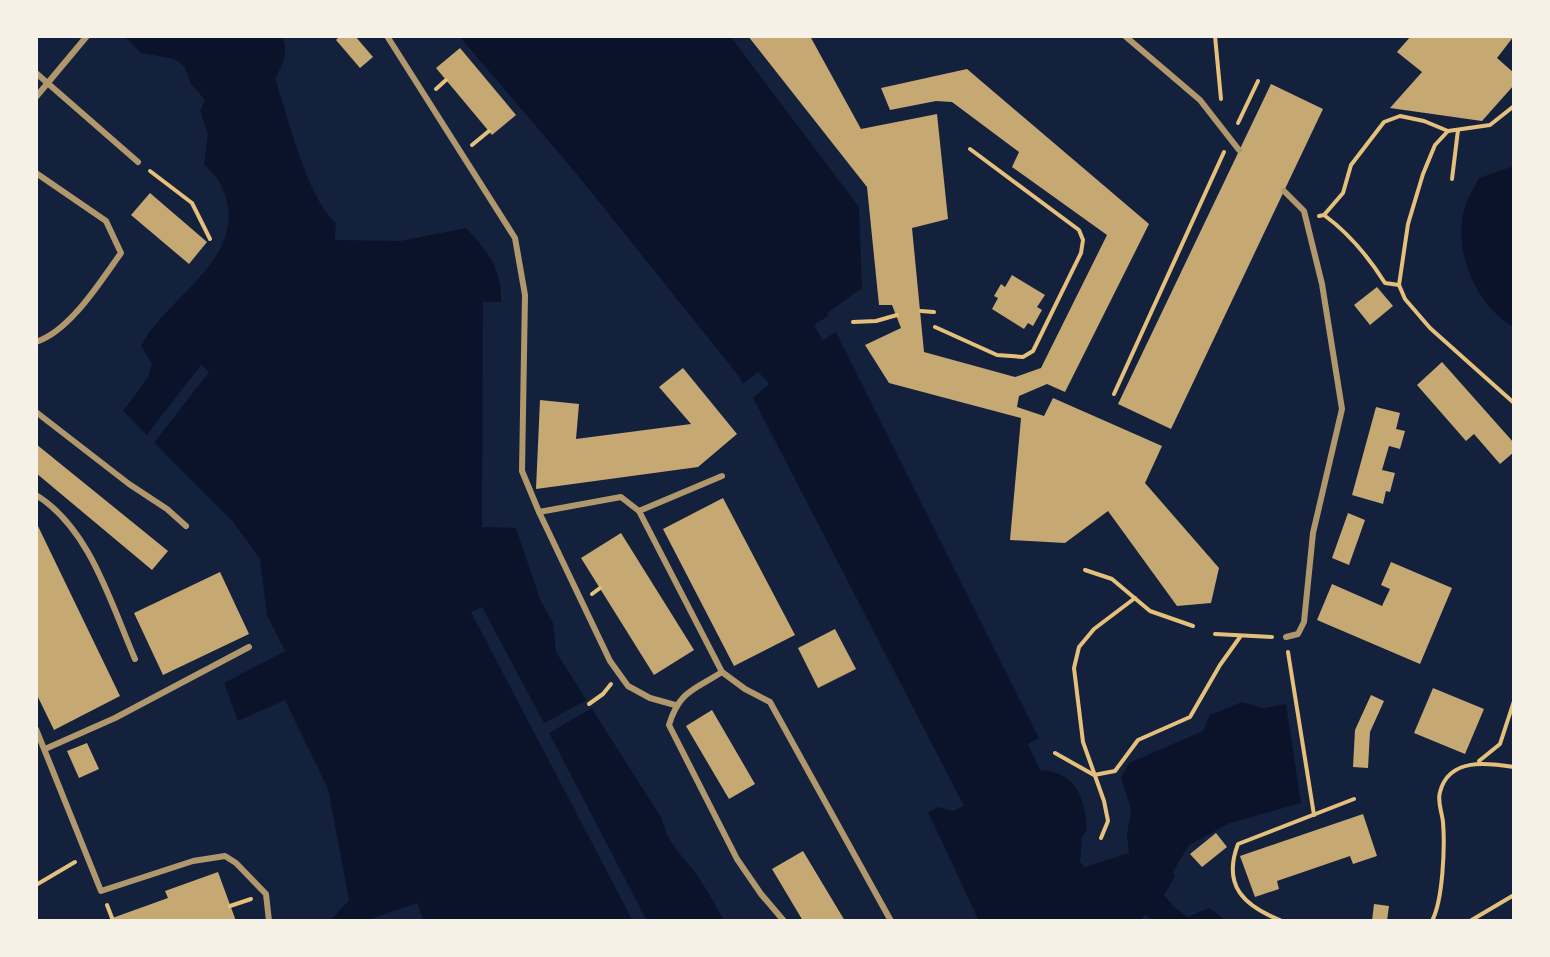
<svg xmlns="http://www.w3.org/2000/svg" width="1550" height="957" viewBox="0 0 1550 957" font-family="Jost,sans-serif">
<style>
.water{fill:#0b132b}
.pier{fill:#14213d}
.building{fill:#c6a872}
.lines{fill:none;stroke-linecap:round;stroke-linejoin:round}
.path{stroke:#e5c07b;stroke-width:4}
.service{stroke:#b1986c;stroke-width:6}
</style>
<rect width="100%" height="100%" fill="#14213d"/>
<!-- water -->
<g class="water">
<path d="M124,36H282C289,53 283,63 275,79C288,116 307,198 336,223L335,240L400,241L466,228C488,252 502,268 501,302H483L482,527L516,528L540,599L553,623L556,652L662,819C668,846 685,857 698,877C708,891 716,906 724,921H424L417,903L365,921H330L349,900L328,789L285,700L238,721L224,683L285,651L267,615L260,559L233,522L123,411L148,377L152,364L141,346C166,297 246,260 225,195C220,181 216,175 204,165L208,133L200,111L205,100L191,84L184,66L174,59L141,53Z"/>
<path d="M459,36H730L859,207L862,288L827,313L828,316L814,325L823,340L836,332L1039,738L1028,744L1040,770C1077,772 1085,798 1087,830L1082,837L1080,862L1085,867L1129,853L1127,835L1131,809L1121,778L1129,763L1203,731L1210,715L1242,702L1263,708L1286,704L1301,803L1230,823L1189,845L1173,872L1175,876L1164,895L1174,907L1188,917L1209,908L1227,921H1153L1145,915L1140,921H979L928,812L938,807L953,811L964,806L753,398L768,385V382L758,372L743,384L738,375L575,172Z"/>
<path d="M1514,166V327C1475,306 1452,249 1465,206C1469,196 1474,187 1479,178Z"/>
</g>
<!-- pier -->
<g class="pier">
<polygon points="201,365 209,372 153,444 146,436"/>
<polygon points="482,607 544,723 587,700 592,708 549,733 647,921 633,921 471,612"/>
</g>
<!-- building -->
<g class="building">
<polygon points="340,36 355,36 373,57 360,68 336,40"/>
<polygon points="748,36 810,36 861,129 937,114 948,219 912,228 924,352 1015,377 1041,368 1107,235 1012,167 1019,152 952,102 936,101 890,110 881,88 967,69 1149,224 1065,392 1047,384 1019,396 1017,407 1044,416 1053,398 1162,446 1145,483 1219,568 1211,603 1177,606 1108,511 1065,543 1010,540 1021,418 889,383 865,345 901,328 892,305 879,305 867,187"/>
<polygon points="1411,36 1514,36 1497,58 1514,73 1514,85 1482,121 1390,108 1422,72 1397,52"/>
<polygon points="460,48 516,115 492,135 436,68"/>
<polygon points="1271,84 1323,109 1171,429 1118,404"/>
<polygon points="150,193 207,242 189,264 131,215"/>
<polygon points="1012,275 1045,295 1037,307 1042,310 1033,326 1028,323 1024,329 992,309 998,298 994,296 1001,284 1005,287"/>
<polygon points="1377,287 1393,306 1370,325 1354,305"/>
<polygon points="1442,362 1514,443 1514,452 1500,464 1474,434 1466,441 1417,385"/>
<polygon points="683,368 737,434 698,467 536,489 540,400 579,404 576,439 691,424 659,387"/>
<polygon points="1376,407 1400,413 1396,429 1405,431 1400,449 1389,446 1382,470 1395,473 1390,492 1386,491 1383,504 1352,495"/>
<polygon points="36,444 168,551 152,570 36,473"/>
<polygon points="723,498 795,635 734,666 663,529"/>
<polygon points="1348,513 1365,520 1349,565 1332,558"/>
<polygon points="36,522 120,696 54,730 36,693"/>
<polygon points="621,533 694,650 654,675 581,558"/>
<polygon points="1391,562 1452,588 1420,664 1317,620 1332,584 1382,606 1390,589 1381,585"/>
<polygon points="220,572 249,634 163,675 134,613"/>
<polygon points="835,629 856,669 818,688 798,648"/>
<polygon points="1433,688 1484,709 1465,754 1414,733"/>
<polygon points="1371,695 1384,701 1370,732 1368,768 1353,767 1355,730"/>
<polygon points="712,710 755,784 729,799 686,726"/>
<polygon points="87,743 99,769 79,778 67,751"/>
<polygon points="1363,814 1377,856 1353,864 1350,856 1277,881 1279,889 1255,897 1240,856"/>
<polygon points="1216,833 1227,847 1202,867 1190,854"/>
<polygon points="803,851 845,921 803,921 772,869"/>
<polygon points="218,872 236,921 104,921 168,898 165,891"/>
<polygon points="1374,904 1389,906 1387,921 1372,921"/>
</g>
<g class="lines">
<!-- path -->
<g class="path">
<polyline points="1215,36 1221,99"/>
<polyline points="436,89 446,80"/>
<polyline points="1514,106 1490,125 1448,131 1435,145 1423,174 1408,224 1399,285 1405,299 1430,328 1514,403"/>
<polyline points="1238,123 1258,81"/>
<polyline points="472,145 489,131"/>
<polyline points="150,171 192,203 210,239"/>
<polyline points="1452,179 1458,130"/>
<path d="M1324,215C1350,234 1368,256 1385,283L1399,285"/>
<polyline points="1319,216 1324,215 1343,193 1351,165 1384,122 1400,116 1424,121 1448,131"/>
<polyline points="921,311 934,312"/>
<polyline points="853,322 876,321 897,315"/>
<polyline points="935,327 997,355 1023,357 1033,351 1081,253 1083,240 1079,230 970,149"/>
<polyline points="1114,394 1224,152"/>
<polyline points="1085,570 1112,579 1150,611 1193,626"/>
<polyline points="592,594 600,588"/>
<polyline points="1215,634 1272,637"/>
<polyline points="1288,652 1314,815"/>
<polyline points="589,704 603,694 611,684"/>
<polyline points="1055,753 1094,775 1115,771 1138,740 1190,717 1220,665 1240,637"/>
<polyline points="1479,761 1500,744 1514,701"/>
<polyline points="1101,838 1108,821 1104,801 1083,742 1074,668 1079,647 1094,629 1135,598"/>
<polyline points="36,885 75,862"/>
<polyline points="107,905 112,918"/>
<polyline points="230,906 251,899"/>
<path d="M1282,921C1244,906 1222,886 1238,844L1354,799"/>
<path d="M1432,921C1443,900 1445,847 1443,822C1442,812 1437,802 1440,792C1449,757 1488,763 1514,767"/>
<polyline points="1470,921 1514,895"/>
</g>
<!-- service -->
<g class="service">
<polyline points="387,36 515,238 525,295 522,471 539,512 610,661 628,686 650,698 675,705"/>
<polyline points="1125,36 1200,100 1239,150"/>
<polyline points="36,73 138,162"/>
<polyline points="36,97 87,36"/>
<path d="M36,173L106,221L121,253C100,282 70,331 36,342"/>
<polyline points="1284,191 1304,211 1322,284 1342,409 1313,533 1304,622 1298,634 1286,637"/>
<polyline points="36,412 129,484 167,509 186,526"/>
<path d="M36,495C90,528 111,604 135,659"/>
<polyline points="639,511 722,476"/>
<polyline points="539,512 621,497 639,511 722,672 745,689 770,702 891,921"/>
<path d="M722,672C694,690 679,691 669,725L737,859L761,894L784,921"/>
<polyline points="36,729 101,891 193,861 225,856 236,863 266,894 269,921"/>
<polyline points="45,749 115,718 249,647"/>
</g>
</g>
<!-- border -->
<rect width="1550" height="957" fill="none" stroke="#f6f1e7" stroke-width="76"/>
</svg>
